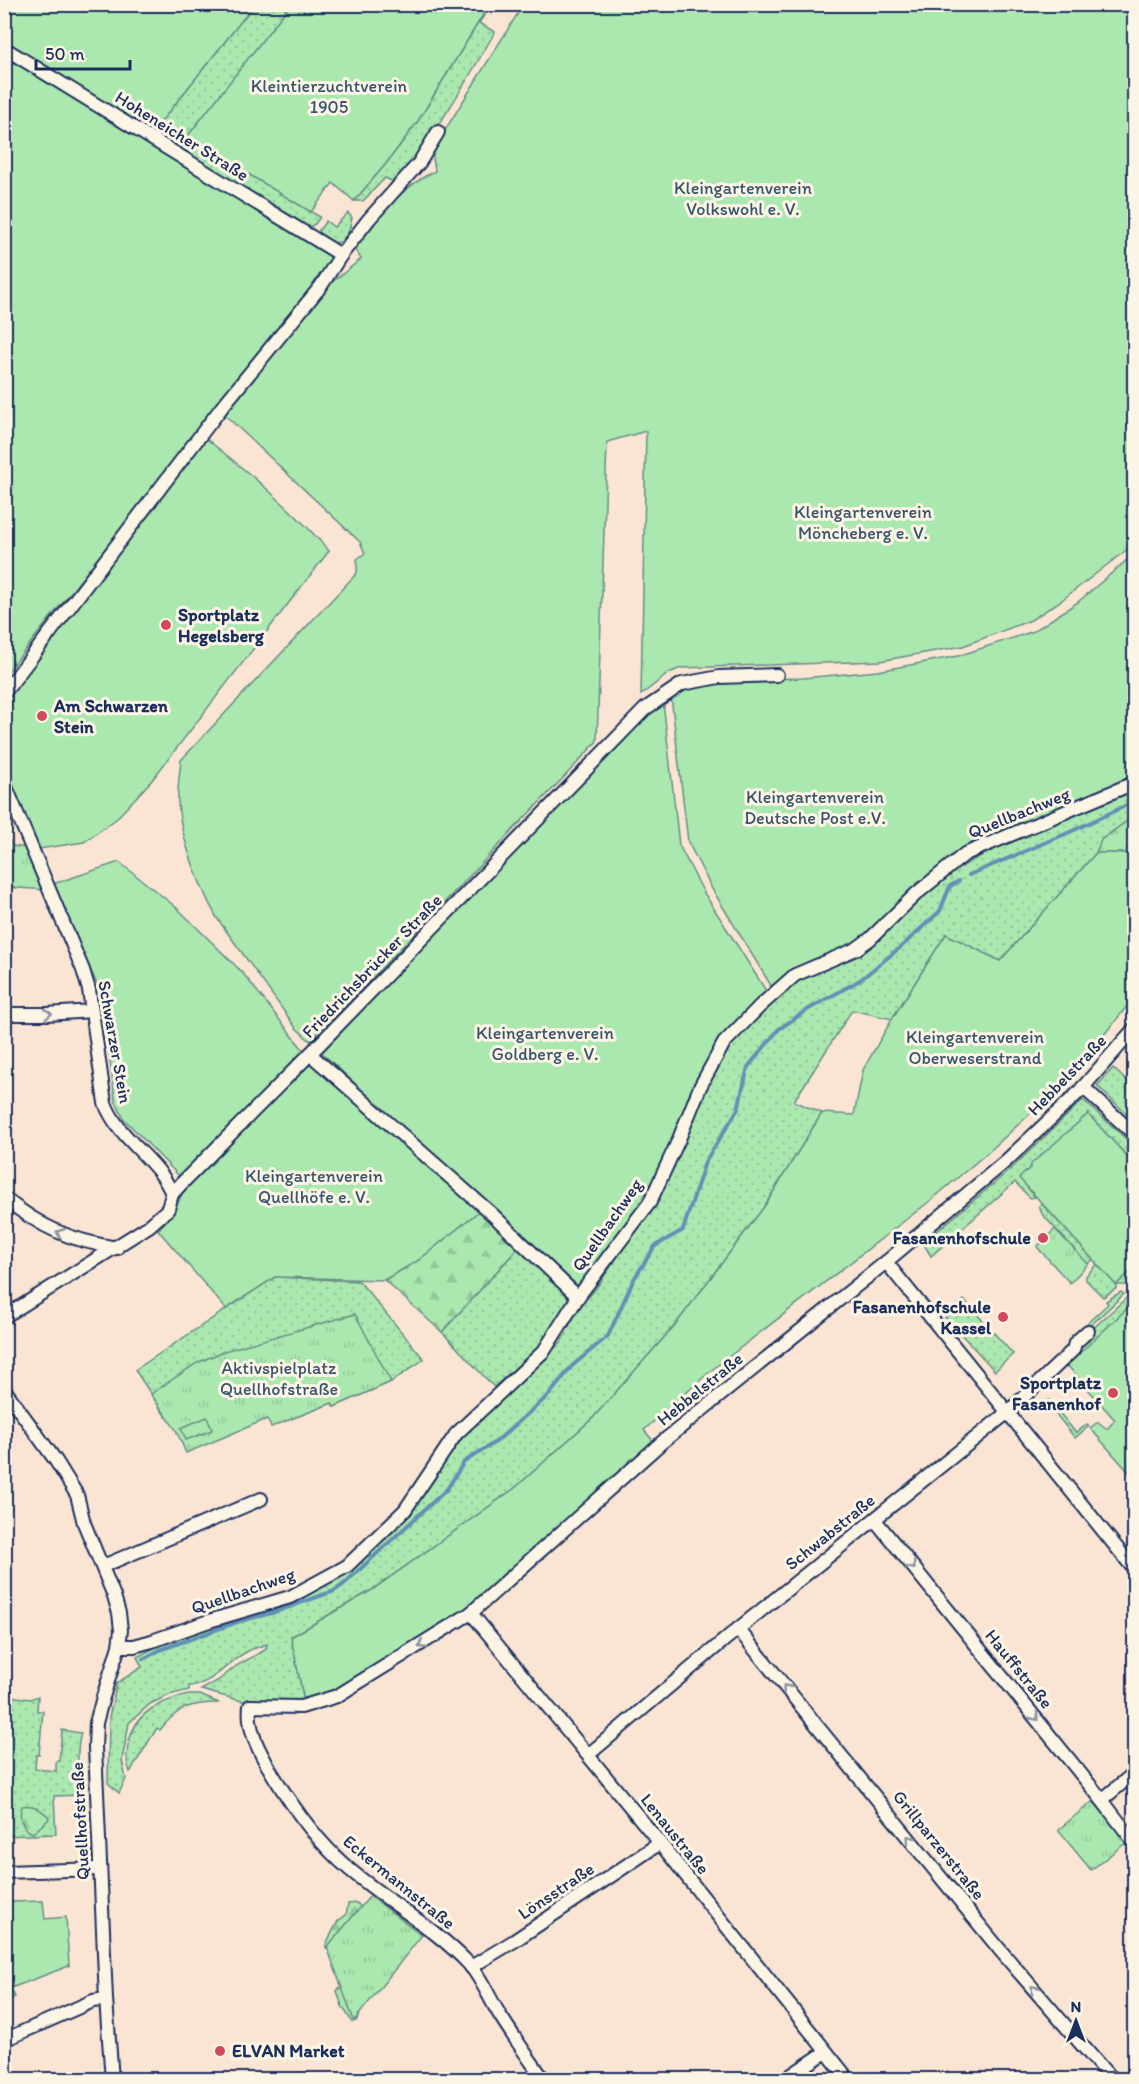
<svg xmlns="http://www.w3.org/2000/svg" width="1139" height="2084" viewBox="0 0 1139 2084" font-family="Itim,sans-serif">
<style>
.grass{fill:url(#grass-dots);stroke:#638c86;stroke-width:1.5}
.forest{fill:url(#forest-firs);stroke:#638c86;stroke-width:1.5}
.park{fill:url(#park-tufts);stroke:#638c86;stroke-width:1.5}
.garden{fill:#abe8af;stroke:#638c86;stroke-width:1.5}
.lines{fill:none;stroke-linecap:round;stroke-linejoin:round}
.stream{stroke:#6191b6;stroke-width:4}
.minor-casing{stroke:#1b2f5e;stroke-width:16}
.minor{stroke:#fcf5e5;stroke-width:12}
.oneway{stroke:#8c92a2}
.poi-dot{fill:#d1495b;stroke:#fcf5e5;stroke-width:2}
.labels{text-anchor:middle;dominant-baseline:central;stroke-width:6;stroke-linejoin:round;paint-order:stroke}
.park-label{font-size:18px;fill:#38546e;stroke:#fcf5e5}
.street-label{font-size:18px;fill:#1b2f5e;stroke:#fcf5e5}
.poi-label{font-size:18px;font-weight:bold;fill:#1b2f5e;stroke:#fcf5e5;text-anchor:start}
</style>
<defs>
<pattern id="grass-dots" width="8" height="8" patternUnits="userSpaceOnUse" patternTransform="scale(1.5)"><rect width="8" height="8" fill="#abe8af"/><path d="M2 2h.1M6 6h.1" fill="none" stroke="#93c799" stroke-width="1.8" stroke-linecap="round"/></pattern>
<pattern id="forest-firs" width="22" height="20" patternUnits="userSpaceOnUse" patternTransform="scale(1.5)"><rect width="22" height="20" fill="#abe8af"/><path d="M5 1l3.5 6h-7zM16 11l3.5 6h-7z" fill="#93c799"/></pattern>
<pattern id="park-tufts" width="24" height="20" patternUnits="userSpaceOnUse" patternTransform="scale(1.5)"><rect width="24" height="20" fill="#abe8af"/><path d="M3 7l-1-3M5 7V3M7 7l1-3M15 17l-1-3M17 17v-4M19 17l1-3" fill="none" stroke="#93c799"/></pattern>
</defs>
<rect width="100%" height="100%" fill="#fae5d4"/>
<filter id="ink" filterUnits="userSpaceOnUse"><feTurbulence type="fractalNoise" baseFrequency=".0167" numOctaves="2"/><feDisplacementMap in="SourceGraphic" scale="12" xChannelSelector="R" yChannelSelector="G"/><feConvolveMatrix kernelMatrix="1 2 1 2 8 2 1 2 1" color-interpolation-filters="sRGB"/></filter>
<g filter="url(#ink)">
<!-- grass -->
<g class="grass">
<polygon points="254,5 290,5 187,137 320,217 315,224 308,228 152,133"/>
<path d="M489,5H491L479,23L495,32C465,84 434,137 396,183L385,178L363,201H354L385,165L418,121Z"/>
<polygon points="348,213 352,218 349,231 341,242 331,243 320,237 319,230 326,221 334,227"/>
<path d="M1134,785V816L1101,840L1096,853L1000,961L946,934L892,1019L852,1010L794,1101L822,1113L764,1207L676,1324L593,1418L515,1488L372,1590L291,1637L304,1701H242L201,1690L219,1680L236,1666L265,1650L267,1644C261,1646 254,1648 248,1651C228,1661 213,1685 189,1686V1690L169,1695L150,1704L129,1723L122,1760L126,1779L119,1793L108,1783L109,1717L117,1683L142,1667L137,1657L152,1649L189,1635L290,1601L353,1568L413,1506L458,1442L561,1342L577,1311L597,1287L653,1204L705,1087L728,1044L799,977L913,906L955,870L1005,843Z"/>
<polygon points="1113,1068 1134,1088 1134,1121 1097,1086"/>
<polygon points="1083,1100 1134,1146 1134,1164 1088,1114 1032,1164 1031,1167 1020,1178 1035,1197 1030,1198 1015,1182 931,1256 923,1243 1012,1168"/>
<polygon points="1041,1203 1093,1259 1088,1264 1042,1214 1039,1206"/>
<polygon points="518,1248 570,1297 558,1323 546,1340 494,1387 442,1332"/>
<polygon points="1097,1264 1116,1285 1134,1268 1134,1285 1117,1285 1117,1288 1103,1297 1086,1280 1086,1276"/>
<polygon points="275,1277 359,1281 424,1359 391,1382 334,1407 332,1403 299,1416 166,1417 135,1370"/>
<polygon points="1134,1291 1134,1302 1080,1354 1076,1344"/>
<polygon points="1121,1292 1124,1294 1074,1341 1071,1338 1108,1304 1106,1301"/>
<polygon points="964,1300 1013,1354 995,1371 945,1317"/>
<polygon points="1049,1400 1076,1433 1087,1424 1089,1426 1075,1438 1046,1402"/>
<path d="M188,1695H200L219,1703C190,1703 178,1707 160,1730L157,1728L130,1772C125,1760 126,1750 130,1738C138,1710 162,1701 188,1695Z"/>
<path d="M10,1696L30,1699L38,1696L37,1711H43L39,1755H36L35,1769L56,1771V1761H59L62,1730L81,1733C75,1754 79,1773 81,1795L54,1796L56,1834L5,1836L4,1791L6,1790L5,1788V1711L8,1710Z"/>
</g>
<!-- forest -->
<g class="forest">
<polygon points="1134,816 1134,853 1096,853 1101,840"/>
<polygon points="479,1211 518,1248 442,1332 384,1280 419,1260"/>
<path d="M22,1806C34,1804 40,1809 49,1817L48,1820L33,1833C22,1830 18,1816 22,1806Z"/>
<polygon points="357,1903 362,1909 331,1951 326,1948 326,1944 338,1921 346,1915 348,1904"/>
<path d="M343,1983C350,1995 365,2008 356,2021L352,2022L342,2006L337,1991Z"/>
</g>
<!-- park -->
<g class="park">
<polygon points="4,827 12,846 28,848 46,890 5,887"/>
<polygon points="1055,1229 1088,1264 1070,1283 1037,1247"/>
<polygon points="355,1314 391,1382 334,1407 332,1403 271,1427 267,1419 186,1453 176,1430 151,1394 197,1363 224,1351"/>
<polygon points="1093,1801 1127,1842 1091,1870 1058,1830"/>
<polygon points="370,1896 422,1935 354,2021 327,1947"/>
</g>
<!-- garden -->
<g class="garden">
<polygon points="4,5 254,5 152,133 5,42"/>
<polygon points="290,5 489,5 418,121 385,165 354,201 333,183 311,212 187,137"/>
<path d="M523,5H1134V544L1062,600L1031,620L963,646L880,661L681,668L669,673L641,695L646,431L607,442L597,741C566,777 532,809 500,844C437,910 375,977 310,1041L296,1028L217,918C200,888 180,836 178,802C177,788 180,773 181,760L357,573V559L365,553L360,542L225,415L314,300L326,287L361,259L354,248C378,218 399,188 435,171L432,151Z"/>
<polygon points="5,56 332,256 332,259 317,283 5,675"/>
<path d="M204,437C248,472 292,508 329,551L152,780L116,819L84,842L39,849L5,769L4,699Z"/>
<polygon points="1134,554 1134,780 959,853 865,936 773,989 712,889 688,842 671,696 684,687 718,680 803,678 878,671 958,656 1034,631 1078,602"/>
<polygon points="663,701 679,845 704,893 768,994 722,1042 646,1199 580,1288 497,1211 408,1133 320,1051 647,712"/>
<polygon points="1096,853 1134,853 1134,997 1110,1028 1034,1110 993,1148 930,1201 713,1369 644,1430 654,1442 467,1609 334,1691 304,1701 291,1637 372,1590 515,1488 593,1418 676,1324 764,1207 822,1113 854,1115 863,1070 892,1019 946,934 1000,961"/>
<polygon points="119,862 177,908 242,972 305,1052 180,1177 124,1119 115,1100 102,996 53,884"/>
<polygon points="311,1060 479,1211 419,1260 384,1280 275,1277 226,1309 158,1230 173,1213 185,1188"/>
<polygon points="1088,1114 1134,1164 1134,1268 1116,1285 1019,1178 1031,1167 1031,1164"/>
<polygon points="1134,1302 1134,1478 1090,1428 1098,1422 1107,1429 1115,1420 1067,1365"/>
<polygon points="207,1417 212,1430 186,1440 181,1428"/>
<polygon points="43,1901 45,1919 66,1917 69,1966 11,1988 15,1997 5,2002 5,1906 9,1906 9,1902"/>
</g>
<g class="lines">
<!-- stream -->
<g class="stream">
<polyline points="969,875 1070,832 1129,804 1134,798"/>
<polyline points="143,1659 160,1650 240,1621 272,1613 334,1591 344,1584 447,1489 464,1462 497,1441 550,1394 572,1366 608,1336 634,1279 655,1246 683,1230 705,1162 738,1109 748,1067 779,1029 807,1010 860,980 902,946 940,911 950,886 959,881"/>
</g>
<!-- minor casing -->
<g class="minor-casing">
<g id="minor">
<polyline points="4,48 341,255"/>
<polyline points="4,693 222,407 321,286 341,255 369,219 419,163 438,132"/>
<path d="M4,782L83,970L89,990L105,1103C120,1142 158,1158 172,1194"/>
<polyline points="4,1014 47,1014 92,1011"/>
<polyline points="310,1054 493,1215 578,1297"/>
<polyline points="1083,1087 1134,1134"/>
<path d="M4,1198C42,1228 69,1240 117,1248"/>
<polyline points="886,1262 1134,1569"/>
<polyline points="4,1317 149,1226 168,1209 172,1194 182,1183 310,1054 645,709 682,684 719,677 777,675"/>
<polyline points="4,1389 56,1461 77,1495 84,1523 114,1596 119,1613 121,1630 119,1646 103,1697 96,1723 95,1747 106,1999 112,2080"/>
<polyline points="875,1520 1102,1800 1134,1842"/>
<polyline points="103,1566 261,1499"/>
<polyline points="471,1613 660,1843 849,2080"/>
<polyline points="738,1629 1000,1950 1107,2074 1115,2080"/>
<polyline points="119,1646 134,1646 152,1641 209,1621 290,1597 347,1566 405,1510 456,1434 544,1351 578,1297 650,1202 679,1139 700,1087 724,1043 760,1006 795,975 856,949 870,939 916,894 965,854 1134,783"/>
<polyline points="588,1755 728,1637 1008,1412 1073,1350 1075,1343 1088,1331"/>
<polyline points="1102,1800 1134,1773"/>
<polyline points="4,1872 100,1869"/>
<polyline points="471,1967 514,1941 660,1843"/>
<polyline points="4,2040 93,2001 106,1999"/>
<polyline points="304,2080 305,2080"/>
<path d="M544,2080C528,2057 512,2035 498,2012C489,1997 481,1978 470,1965C434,1927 388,1902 349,1869C317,1842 293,1808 272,1773C260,1753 247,1730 250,1706L301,1707L337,1696L471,1613L661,1443L886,1262L1006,1161L1078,1093L1134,1029"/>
<polyline points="784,2080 826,2052"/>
</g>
</g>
<!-- minor -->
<use href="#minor" class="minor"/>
</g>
<!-- one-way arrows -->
<defs><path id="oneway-chevron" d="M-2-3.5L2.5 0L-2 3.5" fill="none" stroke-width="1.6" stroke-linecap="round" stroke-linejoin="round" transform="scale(1.5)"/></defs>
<g class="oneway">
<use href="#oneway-chevron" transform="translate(48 1014) rotate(-2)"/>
<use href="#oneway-chevron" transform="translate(60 1233) rotate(-159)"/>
<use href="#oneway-chevron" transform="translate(912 1566) rotate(51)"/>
<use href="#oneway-chevron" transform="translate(422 1645) rotate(148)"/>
<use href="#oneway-chevron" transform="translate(786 1688) rotate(-129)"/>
<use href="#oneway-chevron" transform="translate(1035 1717) rotate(51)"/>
<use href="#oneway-chevron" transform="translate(910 1839) rotate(-129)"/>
<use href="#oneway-chevron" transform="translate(1034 1989) rotate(-131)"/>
</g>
</g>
<!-- markers -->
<g class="poi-dot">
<circle cx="166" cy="625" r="6"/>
<circle cx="42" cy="716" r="6"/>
<circle cx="1043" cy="1238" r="6"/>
<circle cx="1003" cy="1317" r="6"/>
<circle cx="1113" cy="1393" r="6"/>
<circle cx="220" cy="2051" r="6"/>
</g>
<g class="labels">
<!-- park labels -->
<g class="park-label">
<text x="329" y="86">Kleintierzuchtverein<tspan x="329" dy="21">1905</tspan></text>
<text x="743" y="188">Kleingartenverein<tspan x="743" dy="21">Volkswohl e. V.</tspan></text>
<text x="863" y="512">Kleingartenverein<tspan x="863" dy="21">Möncheberg e. V.</tspan></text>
<text x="815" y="797">Kleingartenverein<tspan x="815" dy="21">Deutsche Post e.V.</tspan></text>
<text x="545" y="1033">Kleingartenverein<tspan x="545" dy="21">Goldberg e. V.</tspan></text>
<text x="975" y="1037">Kleingartenverein<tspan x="975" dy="21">Oberweserstrand</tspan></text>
<text x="314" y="1176">Kleingartenverein<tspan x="314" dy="21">Quellhöfe e. V.</tspan></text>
<text x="279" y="1368">Aktivspielplatz<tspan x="279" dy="21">Quellhofstraße</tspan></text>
</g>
<!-- street labels -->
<g class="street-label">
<text transform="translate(182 136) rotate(32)">Hoheneicher Straße</text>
<text transform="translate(1019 813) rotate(-22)">Quellbachweg</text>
<text transform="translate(372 966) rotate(-46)">Friedrichsbrücker Straße</text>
<text transform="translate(115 1042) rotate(80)">Schwarzer Stein</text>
<text transform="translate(1067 1075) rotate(-46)">Hebbelstraße</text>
<text transform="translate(607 1225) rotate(-55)">Quellbachweg</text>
<text transform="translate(700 1389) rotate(-39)">Hebbelstraße</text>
<text transform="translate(830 1532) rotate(-39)">Schwabstraße</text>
<text transform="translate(243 1591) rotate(-19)">Quellbachweg</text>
<text transform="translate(1019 1669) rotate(51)">Hauffstraße</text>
<text transform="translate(80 1821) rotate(-93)">Quellhofstraße</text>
<text transform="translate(675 1834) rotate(51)">Lenaustraße</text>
<text transform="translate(939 1845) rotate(51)">Grillparzerstraße</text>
<text transform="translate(399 1882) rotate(39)">Eckermannstraße</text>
<text transform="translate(556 1891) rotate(-34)">Lönsstraße</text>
</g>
<!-- poi labels -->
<g class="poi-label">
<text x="178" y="615">Sportplatz<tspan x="178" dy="21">Hegelsberg</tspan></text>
<text x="54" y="706">Am Schwarzen<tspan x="54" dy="21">Stein</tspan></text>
<text x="1031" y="1238" text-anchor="end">Fasanenhofschule</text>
<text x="991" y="1307" text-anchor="end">Fasanenhofschule<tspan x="991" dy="21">Kassel</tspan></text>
<text x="1101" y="1383" text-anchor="end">Sportplatz<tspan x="1101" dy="21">Fasanenhof</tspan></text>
<text x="232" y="2051">ELVAN Market</text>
</g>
</g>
<!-- margin -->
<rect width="1139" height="2084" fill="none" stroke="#fcf5e5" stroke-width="24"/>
<rect x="12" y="12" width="1115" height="2060" fill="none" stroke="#1b2f5e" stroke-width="2" filter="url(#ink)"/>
<!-- north arrow -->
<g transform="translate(1076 2021)" stroke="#fcf5e5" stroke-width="4.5" paint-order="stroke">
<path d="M0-4.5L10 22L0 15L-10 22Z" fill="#1b2f5e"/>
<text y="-9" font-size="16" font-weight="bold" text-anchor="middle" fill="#1b2f5e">N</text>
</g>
<!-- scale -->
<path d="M36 60v9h94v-9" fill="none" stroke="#1b2f5e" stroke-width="3"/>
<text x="45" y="60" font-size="18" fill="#1b2f5e" stroke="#fcf5e5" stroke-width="4.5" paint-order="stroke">50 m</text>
</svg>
